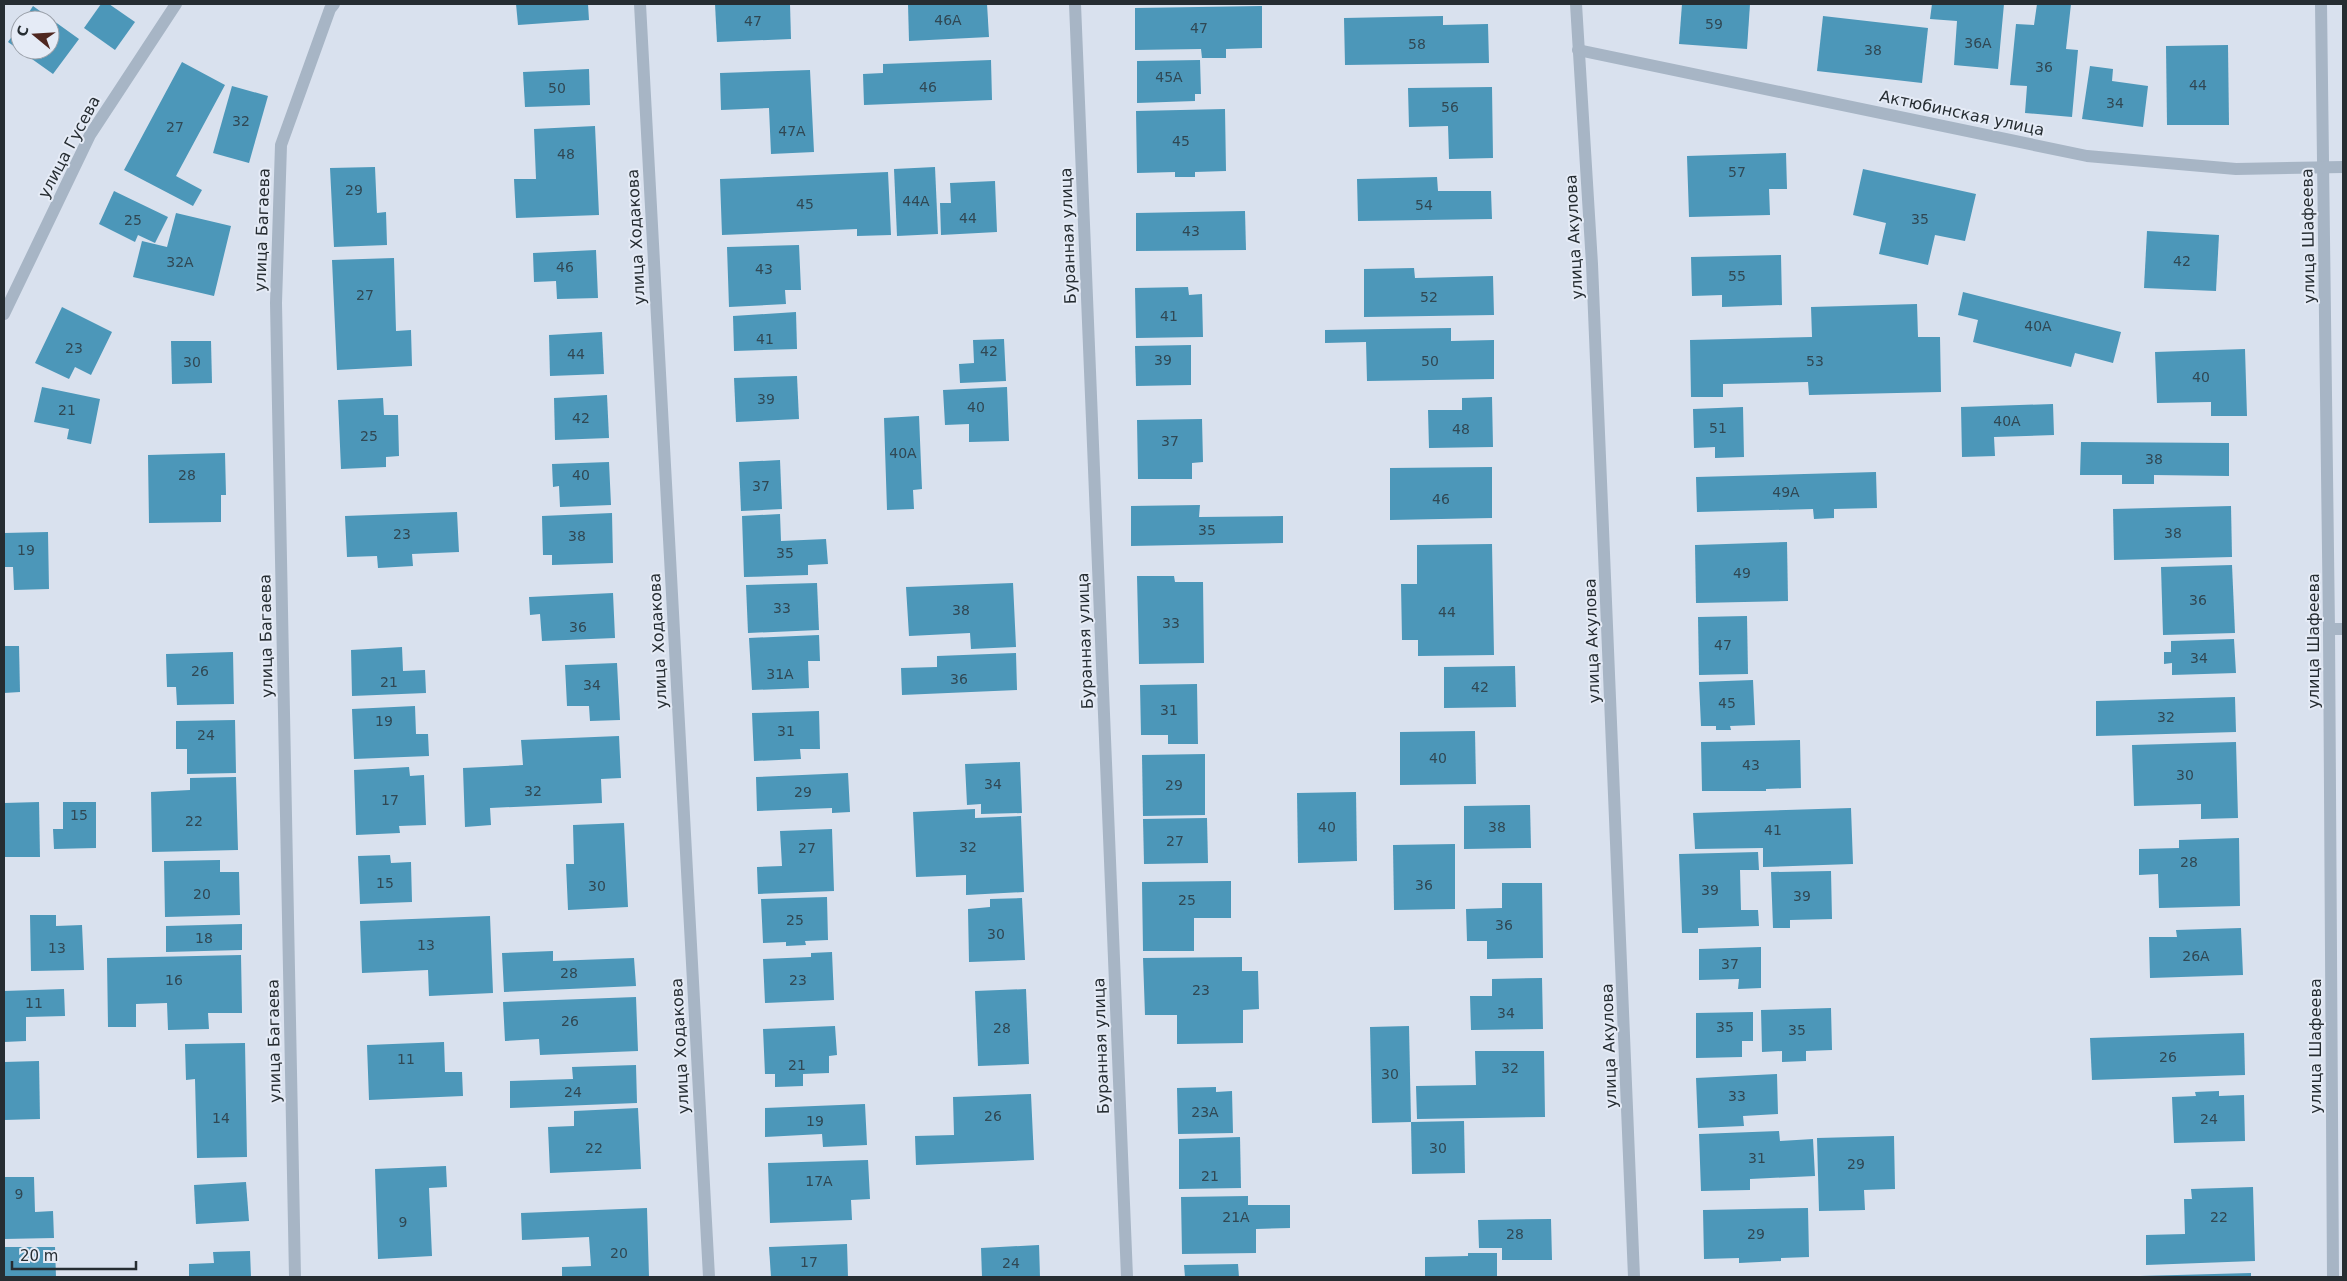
<svg xmlns="http://www.w3.org/2000/svg" width="2347" height="1281" viewBox="0 0 2347 1281" font-family="'DejaVu Sans',sans-serif">
<style>
.building{fill:#4c97b9}
.lines{fill:none;stroke-linecap:round;stroke-linejoin:round}
.minor{stroke:#a7b5c5;stroke-width:12}
.labels{text-anchor:middle;dominant-baseline:central;stroke-width:4;stroke-linejoin:round;paint-order:stroke}
.number-label{font-size:14px;fill:#304854}
.street-label{font-size:16px;fill:#262d32;stroke:#e5ebf6}
</style>
<rect width="100%" height="100%" fill="#d9e1ee"/>
<!-- building -->
<g class="building">
<polygon points="101,4 109,4 135,22 115,50 84,28"/>
<polygon points="516,4 588,4 589,20 518,25"/>
<polygon points="715,4 790,4 791,39 717,42"/>
<polygon points="908,4 987,4 989,37 909,41"/>
<polygon points="1682,4 1750,4 1747,49 1679,44"/>
<polygon points="1932,4 2004,4 1998,69 1954,65 1957,21 1930,19"/>
<polygon points="2037,4 2071,4 2066,49 2078,50 2072,117 2025,113 2027,86 2010,85 2016,24 2034,25"/>
<polygon points="33,6 79,39 53,74 8,42 20,25 20,50 50,50 50,20 24,20"/>
<polygon points="1262,6 1262,48 1226,49 1226,58 1202,58 1201,49 1135,50 1135,8"/>
<polygon points="1443,16 1443,25 1488,24 1489,63 1345,65 1344,18"/>
<polygon points="1823,16 1928,28 1922,83 1817,71"/>
<polygon points="2228,45 2229,125 2167,125 2166,46"/>
<polygon points="991,60 992,100 864,105 863,74 883,73 883,64"/>
<polygon points="1200,60 1201,94 1195,94 1195,101 1137,103 1137,61"/>
<polygon points="182,62 225,85 176,176 202,190 193,206 124,170"/>
<polygon points="2090,66 2113,69 2112,81 2148,86 2143,127 2082,119"/>
<polygon points="589,69 590,105 525,107 523,72"/>
<polygon points="810,70 814,152 771,154 769,108 721,110 720,73"/>
<polygon points="232,86 268,96 249,163 213,153"/>
<polygon points="1492,87 1493,158 1449,159 1448,126 1409,127 1408,88"/>
<polygon points="1225,109 1226,171 1195,172 1195,177 1175,177 1175,172 1137,173 1136,111"/>
<polygon points="595,126 599,215 516,218 514,179 536,179 534,129"/>
<polygon points="1786,153 1787,189 1769,189 1770,215 1689,217 1687,156"/>
<polygon points="375,167 377,213 386,212 387,245 334,247 330,168"/>
<polygon points="935,167 938,234 897,236 894,169"/>
<polygon points="1863,169 1976,194 1965,241 1935,235 1928,265 1879,254 1886,223 1853,215"/>
<polygon points="888,172 891,235 857,236 857,229 722,235 720,179"/>
<polygon points="1437,177 1438,191 1491,191 1492,219 1358,221 1357,179"/>
<polygon points="995,181 997,232 941,235 940,203 951,203 950,183"/>
<polygon points="114,191 168,217 155,243 138,235 135,242 99,224"/>
<polygon points="1245,211 1246,250 1136,251 1136,213"/>
<polygon points="176,213 231,226 214,296 133,277 142,241 167,247"/>
<polygon points="2147,231 2219,235 2216,291 2144,288"/>
<polygon points="799,245 801,290 785,290 786,304 729,307 727,247"/>
<polygon points="596,250 598,298 557,299 556,281 534,282 533,253"/>
<polygon points="1781,255 1782,305 1722,307 1722,295 1692,296 1691,257"/>
<polygon points="394,258 396,331 411,330 412,366 337,370 332,260"/>
<polygon points="1414,268 1415,278 1493,276 1494,315 1364,317 1364,269"/>
<polygon points="1188,287 1189,295 1202,294 1203,337 1136,338 1135,288"/>
<polygon points="1963,292 2121,332 2113,363 2075,353 2071,367 1973,342 1978,320 1958,315"/>
<polygon points="1917,304 1918,337 1940,337 1941,392 1809,395 1808,382 1723,384 1723,397 1691,397 1690,340 1812,337 1811,307"/>
<polygon points="62,307 112,332 91,375 75,367 69,379 35,363"/>
<polygon points="796,312 797,349 734,351 733,316"/>
<polygon points="1451,328 1451,341 1494,340 1494,379 1367,381 1366,342 1325,343 1325,330"/>
<polygon points="602,332 604,374 550,376 549,335"/>
<polygon points="1004,339 1006,381 960,383 959,364 974,363 973,340"/>
<polygon points="171,341 211,341 212,383 172,384"/>
<polygon points="1191,345 1191,385 1136,386 1135,346"/>
<polygon points="2245,349 2247,416 2211,416 2211,402 2157,403 2155,352"/>
<polygon points="797,376 799,419 736,422 734,378"/>
<polygon points="42,387 100,399 91,444 67,439 69,429 34,422"/>
<polygon points="1007,387 1009,441 969,442 969,424 945,425 943,390"/>
<polygon points="607,395 609,438 555,440 554,398"/>
<polygon points="1492,397 1493,447 1429,448 1428,410 1462,410 1462,398"/>
<polygon points="383,398 384,415 398,415 399,456 386,457 386,467 341,469 338,400"/>
<polygon points="2053,404 2054,435 1994,437 1995,456 1962,457 1961,407"/>
<polygon points="1743,407 1744,457 1715,458 1715,447 1694,448 1693,409"/>
<polygon points="919,416 922,489 913,490 914,509 887,510 884,418"/>
<polygon points="1202,419 1203,462 1192,463 1192,479 1138,479 1137,420"/>
<polygon points="2081,442 2229,443 2229,476 2154,475 2154,484 2122,484 2122,475 2080,475"/>
<polygon points="225,453 226,495 221,495 221,522 149,523 148,455"/>
<polygon points="780,460 782,509 741,511 739,462"/>
<polygon points="609,462 611,505 560,507 559,486 553,487 552,464"/>
<polygon points="1492,467 1492,518 1390,520 1390,468"/>
<polygon points="1876,472 1877,508 1834,509 1834,518 1814,519 1813,509 1697,512 1696,477"/>
<polygon points="1200,505 1199,517 1283,516 1283,543 1131,546 1131,506"/>
<polygon points="2231,506 2232,557 2114,560 2113,509"/>
<polygon points="457,512 459,552 412,554 413,566 378,568 377,556 347,557 345,516"/>
<polygon points="612,513 613,563 552,565 552,555 543,555 542,516"/>
<polygon points="780,514 781,541 826,539 828,564 808,565 808,575 744,577 742,516"/>
<polygon points="48,532 49,589 14,590 13,567 4,567 4,533"/>
<polygon points="1787,542 1788,601 1696,603 1695,545"/>
<polygon points="1492,544 1494,655 1418,656 1418,640 1402,640 1401,584 1417,584 1417,545"/>
<polygon points="2232,565 2235,633 2163,635 2161,567"/>
<polygon points="1137,576 1174,576 1175,582 1203,582 1204,663 1139,664"/>
<polygon points="817,583 819,630 748,633 746,585"/>
<polygon points="1013,583 1016,647 971,649 970,633 909,636 906,587"/>
<polygon points="613,593 615,638 542,641 540,614 530,615 529,597"/>
<polygon points="1747,616 1748,674 1699,675 1698,617"/>
<polygon points="819,635 820,661 808,661 809,688 752,690 749,638"/>
<polygon points="2234,639 2236,673 2172,675 2172,663 2164,664 2164,652 2171,652 2171,641"/>
<polygon points="4,646 19,646 20,692 4,693"/>
<polygon points="402,647 403,671 425,670 426,693 352,696 351,650"/>
<polygon points="233,652 234,704 177,705 176,687 167,687 166,654"/>
<polygon points="1016,653 1017,690 902,695 901,668 937,667 937,656"/>
<polygon points="617,663 620,720 590,721 589,706 567,706 565,665"/>
<polygon points="1515,666 1516,707 1444,708 1444,667"/>
<polygon points="1753,680 1755,725 1730,726 1731,730 1716,730 1716,726 1701,726 1699,682"/>
<polygon points="1197,684 1198,744 1168,744 1168,735 1141,735 1140,685"/>
<polygon points="2235,697 2236,732 2096,736 2096,701"/>
<polygon points="415,706 416,734 428,734 429,756 354,759 352,709"/>
<polygon points="819,711 820,749 800,749 801,759 754,761 752,713"/>
<polygon points="235,720 236,773 187,774 187,749 176,749 176,721"/>
<polygon points="1475,731 1476,784 1400,785 1400,732"/>
<polygon points="619,736 621,778 601,779 602,803 490,808 491,825 465,827 463,768 523,765 521,740"/>
<polygon points="1800,740 1801,788 1766,789 1766,791 1702,791 1701,742"/>
<polygon points="2236,742 2238,818 2201,819 2201,804 2134,806 2132,745"/>
<polygon points="1205,754 1205,815 1143,816 1142,755"/>
<polygon points="1020,762 1022,813 981,814 981,804 967,805 965,764"/>
<polygon points="409,767 410,776 424,775 426,825 399,826 400,833 356,835 354,770"/>
<polygon points="848,773 850,812 832,813 832,808 757,811 756,777"/>
<polygon points="236,777 238,850 152,852 151,792 190,790 190,778"/>
<polygon points="1356,792 1357,861 1298,863 1297,793"/>
<polygon points="39,802 40,857 4,857 4,803"/>
<polygon points="63,802 96,802 96,848 54,849 53,829 63,829"/>
<polygon points="1530,805 1531,848 1464,849 1464,806"/>
<polygon points="1851,808 1853,864 1763,867 1763,848 1695,849 1693,813"/>
<polygon points="975,809 975,818 1021,816 1024,892 966,895 966,875 916,877 913,812"/>
<polygon points="1207,818 1208,863 1144,864 1143,819"/>
<polygon points="624,823 628,907 568,910 566,864 574,864 573,825"/>
<polygon points="832,829 834,891 758,894 757,867 782,866 780,831"/>
<polygon points="2239,838 2240,906 2159,908 2158,874 2139,875 2139,849 2179,848 2179,840"/>
<polygon points="1455,844 1455,909 1394,910 1393,845"/>
<polygon points="1758,852 1759,870 1740,870 1741,910 1758,910 1759,926 1698,928 1698,933 1682,933 1679,854"/>
<polygon points="390,855 391,863 411,862 412,902 360,904 358,856"/>
<polygon points="220,860 220,872 239,872 240,915 165,917 164,861"/>
<polygon points="1831,871 1832,919 1790,920 1790,928 1773,928 1771,872"/>
<polygon points="1231,881 1231,918 1194,918 1194,951 1143,951 1142,882"/>
<polygon points="1502,883 1542,883 1543,958 1487,959 1487,941 1467,941 1466,909 1502,908"/>
<polygon points="827,897 828,940 805,941 806,945 786,946 786,942 763,943 761,899"/>
<polygon points="1022,898 1025,960 969,962 968,909 990,907 990,899"/>
<polygon points="30,915 56,915 56,926 82,925 84,970 31,971"/>
<polygon points="490,916 493,993 429,996 428,970 362,973 360,921"/>
<polygon points="242,924 242,950 166,952 166,926"/>
<polygon points="2241,928 2243,975 2150,978 2149,937 2177,937 2176,930"/>
<polygon points="1761,947 1761,988 1738,989 1739,979 1699,980 1699,949"/>
<polygon points="553,951 553,961 634,958 636,986 504,992 502,953"/>
<polygon points="832,952 834,1000 765,1003 763,959 811,957 811,953"/>
<polygon points="241,955 242,1013 208,1013 209,1029 168,1030 167,1003 136,1004 136,1027 108,1027 107,958"/>
<polygon points="1242,957 1242,971 1258,971 1259,1009 1243,1010 1243,1043 1177,1044 1177,1015 1145,1015 1143,958"/>
<polygon points="1542,978 1543,1029 1471,1030 1470,996 1492,996 1492,979"/>
<polygon points="64,989 65,1016 26,1017 26,1041 4,1042 4,991"/>
<polygon points="1026,989 1029,1064 978,1066 975,991"/>
<polygon points="636,997 638,1051 540,1055 539,1039 505,1041 503,1002"/>
<polygon points="1831,1008 1832,1050 1806,1051 1806,1061 1782,1062 1782,1051 1762,1052 1761,1010"/>
<polygon points="1753,1012 1753,1041 1742,1041 1742,1057 1696,1058 1696,1013"/>
<polygon points="835,1026 837,1055 829,1056 829,1073 803,1074 803,1086 775,1087 775,1074 765,1074 763,1029"/>
<polygon points="1409,1026 1411,1122 1372,1123 1370,1027"/>
<polygon points="2244,1033 2245,1075 2092,1080 2090,1038"/>
<polygon points="444,1042 445,1072 462,1072 463,1096 369,1100 367,1045"/>
<polygon points="245,1043 247,1157 197,1158 195,1079 186,1080 185,1044"/>
<polygon points="1475,1051 1544,1051 1545,1117 1417,1119 1416,1086 1476,1085"/>
<polygon points="39,1061 40,1119 4,1120 4,1062"/>
<polygon points="636,1065 637,1103 510,1108 510,1081 573,1079 572,1067"/>
<polygon points="1777,1074 1778,1114 1743,1116 1744,1126 1698,1128 1696,1078"/>
<polygon points="1216,1087 1216,1092 1232,1091 1233,1133 1178,1134 1177,1088"/>
<polygon points="2219,1091 2219,1096 2244,1095 2245,1141 2174,1143 2172,1097 2196,1096 2195,1092"/>
<polygon points="1031,1094 1034,1160 916,1165 915,1136 954,1135 953,1097"/>
<polygon points="865,1104 867,1145 823,1147 822,1134 765,1137 765,1108"/>
<polygon points="638,1108 641,1169 550,1173 548,1127 574,1126 574,1111"/>
<polygon points="1464,1121 1465,1173 1412,1174 1411,1122"/>
<polygon points="1779,1131 1780,1141 1813,1139 1815,1176 1750,1179 1750,1190 1701,1191 1699,1134"/>
<polygon points="1894,1136 1895,1189 1864,1190 1865,1210 1819,1211 1817,1138"/>
<polygon points="1240,1137 1241,1188 1179,1189 1179,1139"/>
<polygon points="868,1160 870,1199 851,1200 852,1220 770,1223 768,1163"/>
<polygon points="446,1166 447,1187 429,1188 432,1256 378,1259 375,1169"/>
<polygon points="4,1177 34,1177 35,1212 53,1211 54,1238 4,1239"/>
<polygon points="246,1182 249,1221 196,1224 194,1185"/>
<polygon points="2253,1187 2255,1261 2146,1265 2146,1235 2185,1234 2184,1199 2192,1199 2191,1189"/>
<polygon points="1248,1196 1248,1205 1290,1205 1290,1228 1256,1229 1256,1253 1182,1254 1181,1197"/>
<polygon points="647,1208 649,1277 562,1277 562,1267 591,1266 589,1237 522,1240 521,1213"/>
<polygon points="1808,1208 1809,1257 1781,1258 1781,1261 1739,1263 1739,1258 1704,1259 1703,1210"/>
<polygon points="1551,1219 1552,1260 1502,1260 1502,1248 1479,1248 1478,1220"/>
<polygon points="847,1244 848,1277 771,1277 769,1247"/>
<polygon points="1039,1245 1040,1277 982,1277 981,1248"/>
<polygon points="4,1247 55,1247 56,1277 4,1277"/>
<polygon points="250,1251 251,1277 189,1277 189,1264 214,1263 213,1252"/>
<polygon points="1468,1253 1497,1253 1497,1277 1425,1277 1425,1257 1468,1256"/>
<polygon points="1238,1264 1239,1277 1185,1277 1184,1265"/>
<polygon points="2251,1273 2251,1277 2140,1277 2140,1276"/>
</g>
<g class="lines">
<!-- minor -->
<g class="minor">
<polyline points="640,4 709,1277"/>
<polyline points="1075,4 1127,1277"/>
<polyline points="1576,4 1592,264 1634,1277"/>
<polyline points="2321,4 2329,629 2333,1277"/>
<polyline points="1578,50 2087,156 2236,169 2343,167"/>
<polyline points="4,314 90,135 176,4"/>
<polyline points="2329,629 2343,629"/>
<polyline points="295,1277 276,303 281,145 330,9 334,4"/>
</g>
</g>
<g class="labels">
<!-- number labels -->
<g class="number-label">
<text x="948" y="20">46А</text>
<text x="753" y="21">47</text>
<text x="1714" y="24">59</text>
<text x="1199" y="28">47</text>
<text x="1978" y="43">36А</text>
<text x="1417" y="44">58</text>
<text x="1873" y="50">38</text>
<text x="2044" y="67">36</text>
<text x="1169" y="77">45А</text>
<text x="2198" y="85">44</text>
<text x="928" y="87">46</text>
<text x="557" y="88">50</text>
<text x="2115" y="103">34</text>
<text x="1450" y="107">56</text>
<text x="241" y="121">32</text>
<text x="175" y="127">27</text>
<text x="792" y="131">47А</text>
<text x="1181" y="141">45</text>
<text x="566" y="154">48</text>
<text x="1737" y="172">57</text>
<text x="354" y="190">29</text>
<text x="916" y="201">44А</text>
<text x="805" y="204">45</text>
<text x="1424" y="205">54</text>
<text x="968" y="218">44</text>
<text x="1920" y="219">35</text>
<text x="133" y="220">25</text>
<text x="1191" y="231">43</text>
<text x="2182" y="261">42</text>
<text x="180" y="262">32А</text>
<text x="565" y="267">46</text>
<text x="764" y="269">43</text>
<text x="1737" y="276">55</text>
<text x="365" y="295">27</text>
<text x="1429" y="297">52</text>
<text x="1169" y="316">41</text>
<text x="2038" y="326">40А</text>
<text x="765" y="339">41</text>
<text x="74" y="348">23</text>
<text x="989" y="351">42</text>
<text x="576" y="354">44</text>
<text x="1163" y="360">39</text>
<text x="1430" y="361">50</text>
<text x="1815" y="361">53</text>
<text x="192" y="362">30</text>
<text x="2201" y="377">40</text>
<text x="766" y="399">39</text>
<text x="976" y="407">40</text>
<text x="67" y="410">21</text>
<text x="581" y="418">42</text>
<text x="2007" y="421">40А</text>
<text x="1718" y="428">51</text>
<text x="1461" y="429">48</text>
<text x="369" y="436">25</text>
<text x="1170" y="441">37</text>
<text x="903" y="453">40А</text>
<text x="2154" y="459">38</text>
<text x="187" y="475">28</text>
<text x="581" y="475">40</text>
<text x="761" y="486">37</text>
<text x="1786" y="492">49А</text>
<text x="1441" y="499">46</text>
<text x="1207" y="530">35</text>
<text x="2173" y="533">38</text>
<text x="402" y="534">23</text>
<text x="577" y="536">38</text>
<text x="26" y="550">19</text>
<text x="785" y="553">35</text>
<text x="1742" y="573">49</text>
<text x="2198" y="600">36</text>
<text x="782" y="608">33</text>
<text x="961" y="610">38</text>
<text x="1447" y="612">44</text>
<text x="1171" y="623">33</text>
<text x="578" y="627">36</text>
<text x="1723" y="645">47</text>
<text x="2199" y="658">34</text>
<text x="200" y="671">26</text>
<text x="780" y="674">31А</text>
<text x="959" y="679">36</text>
<text x="389" y="682">21</text>
<text x="592" y="685">34</text>
<text x="1480" y="687">42</text>
<text x="1727" y="703">45</text>
<text x="1169" y="710">31</text>
<text x="2166" y="717">32</text>
<text x="384" y="721">19</text>
<text x="786" y="731">31</text>
<text x="206" y="735">24</text>
<text x="1438" y="758">40</text>
<text x="1751" y="765">43</text>
<text x="2185" y="775">30</text>
<text x="993" y="784">34</text>
<text x="1174" y="785">29</text>
<text x="533" y="791">32</text>
<text x="803" y="792">29</text>
<text x="390" y="800">17</text>
<text x="79" y="815">15</text>
<text x="194" y="821">22</text>
<text x="1327" y="827">40</text>
<text x="1497" y="827">38</text>
<text x="1773" y="830">41</text>
<text x="1175" y="841">27</text>
<text x="968" y="847">32</text>
<text x="807" y="848">27</text>
<text x="2189" y="862">28</text>
<text x="385" y="883">15</text>
<text x="1424" y="885">36</text>
<text x="597" y="886">30</text>
<text x="1710" y="890">39</text>
<text x="202" y="894">20</text>
<text x="1802" y="896">39</text>
<text x="1187" y="900">25</text>
<text x="795" y="920">25</text>
<text x="1504" y="925">36</text>
<text x="996" y="934">30</text>
<text x="204" y="938">18</text>
<text x="426" y="945">13</text>
<text x="57" y="948">13</text>
<text x="2196" y="956">26А</text>
<text x="1730" y="964">37</text>
<text x="569" y="973">28</text>
<text x="174" y="980">16</text>
<text x="798" y="980">23</text>
<text x="1201" y="990">23</text>
<text x="34" y="1003">11</text>
<text x="1506" y="1013">34</text>
<text x="570" y="1021">26</text>
<text x="1725" y="1027">35</text>
<text x="1002" y="1028">28</text>
<text x="1797" y="1030">35</text>
<text x="2168" y="1057">26</text>
<text x="406" y="1059">11</text>
<text x="797" y="1065">21</text>
<text x="1510" y="1068">32</text>
<text x="1390" y="1074">30</text>
<text x="573" y="1092">24</text>
<text x="1737" y="1096">33</text>
<text x="1205" y="1112">23А</text>
<text x="993" y="1116">26</text>
<text x="221" y="1118">14</text>
<text x="2209" y="1119">24</text>
<text x="815" y="1121">19</text>
<text x="594" y="1148">22</text>
<text x="1438" y="1148">30</text>
<text x="1757" y="1158">31</text>
<text x="1856" y="1164">29</text>
<text x="1210" y="1176">21</text>
<text x="819" y="1181">17А</text>
<text x="19" y="1194">9</text>
<text x="1236" y="1217">21А</text>
<text x="2219" y="1217">22</text>
<text x="403" y="1222">9</text>
<text x="1515" y="1234">28</text>
<text x="1756" y="1234">29</text>
<text x="619" y="1253">20</text>
<text x="809" y="1262">17</text>
<text x="1011" y="1263">24</text>
</g>
<!-- street labels -->
<g class="street-label">
<text transform="translate(1962 113) rotate(12)">Актюбинская улица</text>
<text transform="translate(69 147) rotate(-62)">улица Гусева</text>
<text transform="translate(262 230) rotate(-88)">улица Багаева</text>
<text transform="translate(1068 236) rotate(-92)">Буранная улица</text>
<text transform="translate(2308 236) rotate(-91)">улица Шафеева</text>
<text transform="translate(636 237) rotate(-93)">улица Ходакова</text>
<text transform="translate(1574 237) rotate(-93)">улица Акулова</text>
<text transform="translate(266 636) rotate(-91)">улица Багаева</text>
<text transform="translate(658 641) rotate(-93)">улица Ходакова</text>
<text transform="translate(1085 641) rotate(-92)">Буранная улица</text>
<text transform="translate(1592 641) rotate(-92)">улица Акулова</text>
<text transform="translate(2313 641) rotate(-90)">улица Шафеева</text>
<text transform="translate(274 1041) rotate(-91)">улица Багаева</text>
<text transform="translate(680 1046) rotate(-93)">улица Ходакова</text>
<text transform="translate(1101 1046) rotate(-92)">Буранная улица</text>
<text transform="translate(1609 1046) rotate(-92)">улица Акулова</text>
<text transform="translate(2315 1046) rotate(-90)">улица Шафеева</text>
</g>
</g>
<!-- border -->
<rect width="2347" height="1281" fill="none" stroke="#262d32" stroke-width="10"/>
<!-- north arrow -->
<g transform="translate(35 35) rotate(288)"><circle r="24" fill="#e5ebf6" stroke="#999fa8"/>
<path d="M0-4L9 19L0 12L-9 19Z" fill="#4f2720"/>
<text y="-8" font-size="14" font-weight="bold" text-anchor="middle" fill="#262d32">С</text>
</g>
<!-- scale -->
<path d="M12 1261v8h124v-8" fill="none" stroke="#262d32" stroke-width="2.5"/>
<text x="20" y="1261" font-size="15" fill="#262d32" stroke="#e5ebf6" stroke-width="4" paint-order="stroke">20 m</text>
</svg>
